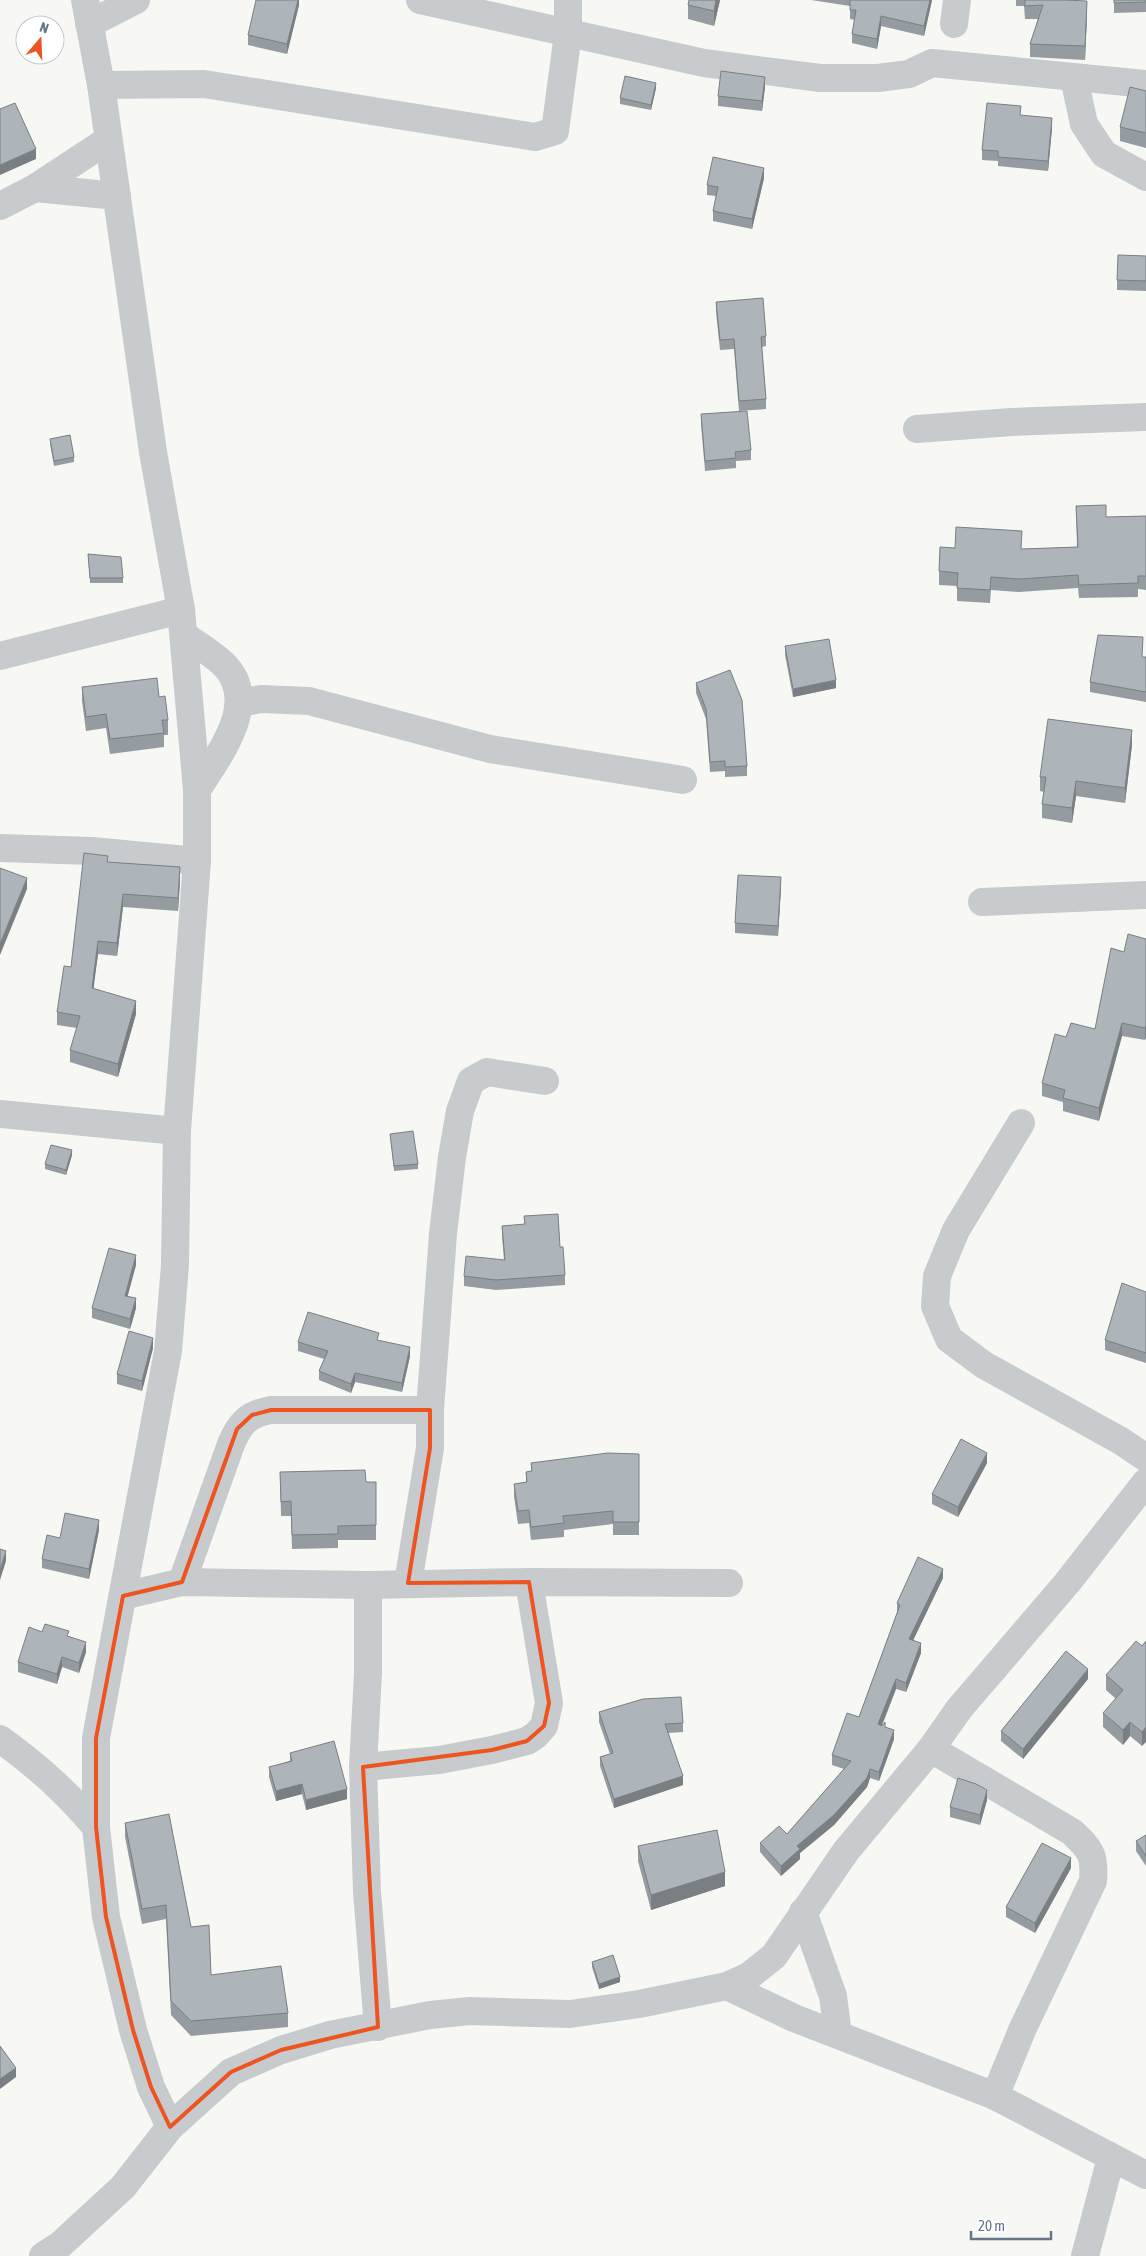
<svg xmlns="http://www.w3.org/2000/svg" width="1146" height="2256" viewBox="0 0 1146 2256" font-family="'Asap Condensed',sans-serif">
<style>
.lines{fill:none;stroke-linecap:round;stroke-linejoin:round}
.minor{stroke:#c7cbce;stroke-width:28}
.tertiary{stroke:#c7cbce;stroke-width:28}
.wall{fill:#959ca1}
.shaded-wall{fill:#797f83}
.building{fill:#adb5bb;stroke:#797f83}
.marked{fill:none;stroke:#ed541f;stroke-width:4;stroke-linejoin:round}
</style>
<rect width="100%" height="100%" fill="#f7f8f4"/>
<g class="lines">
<!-- minor -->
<g class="minor">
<polyline points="85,0 101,85 153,452 181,610 197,790 197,861 177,1131 175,1265 168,1351 96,1738 96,1827 106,1917 133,2030 151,2087 170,2127"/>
<polyline points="420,0 704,63 820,78 878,78 909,74 932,63 1146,84"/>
<polyline points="89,24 136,0"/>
<polyline points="954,24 957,0"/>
<polyline points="1074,78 1084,124 1104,154 1146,177"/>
<polyline points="101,85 204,84 535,137 555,131 568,34 568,0"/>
<polyline points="35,188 117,196"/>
<polyline points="0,206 35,188 108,140"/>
<polyline points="917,429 1012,422 1146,417"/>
<path d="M184,635C197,645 216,655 227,668C259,705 217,758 197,790"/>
<polyline points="0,656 181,610"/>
<polyline points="239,703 261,699 309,701 490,749 683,780"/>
<polyline points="0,848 92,851 197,861"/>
<polyline points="982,902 1146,895"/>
<polyline points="0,1114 177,1131"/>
<polyline points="1021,1123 956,1230 937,1276 935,1306 949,1339 984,1365 1121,1441 1146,1458"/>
<path d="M182,1582L231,1444C240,1423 248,1414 271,1410H430"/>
<polyline points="408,1583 430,1448 430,1410 443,1234 452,1157 460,1111 471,1081 487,1072 545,1081"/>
<polyline points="368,1585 368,1673 363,1767 367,1892 378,2027"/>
<polyline points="123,1596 182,1582 368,1585 529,1582 729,1583"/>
<path d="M0,1739C39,1767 65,1791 96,1827"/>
<path d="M931,1749L1072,1832C1091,1850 1095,1855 1093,1881L1023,2028L995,2096"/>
<polyline points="363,1767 439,1760 492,1750 527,1741 536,1735 544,1726 549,1703 529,1582"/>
<polyline points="803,1912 833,1996 838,2035"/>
<polyline points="727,1986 794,2018 995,2096 1146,2175"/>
<polyline points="1085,2256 1111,2158"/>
</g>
<!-- tertiary -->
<polyline class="tertiary" points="43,2256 60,2245 123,2187 170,2127 231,2072 281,2050 330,2035 430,2015 470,2011 570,2014 639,2004 727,1986 749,1976 774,1956 846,1851 931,1749 959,1709 1067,1583 1146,1482"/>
</g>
<!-- wall -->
<g class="wall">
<polygon points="299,0 299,5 287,54 248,45 248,35"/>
<polygon points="720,0 714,26 688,19 688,5"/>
<polygon points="811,0 932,0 924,36 881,26 877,49 852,43 852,34 855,20 850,19 850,6"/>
<polygon points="1016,0 1065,0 1087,14 1085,60 1030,57 1030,44 1038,19 1025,19 1024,6 1016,6"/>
<polygon points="1114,0 1146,0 1146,12 1114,13"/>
<polygon points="765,87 762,111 718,106 718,96"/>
<polygon points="656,88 651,110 620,104 620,98"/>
<polygon points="1146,91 1146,148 1120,141 1120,127"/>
<polygon points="1052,128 1048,171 998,166 998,161 982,160 982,150"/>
<polygon points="764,178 752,229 713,221 713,211 716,196 707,195 707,185"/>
<polygon points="1146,256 1146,291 1117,290 1117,280"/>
<polygon points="716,302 766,336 766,346 762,347 766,399 766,409 739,411 734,349 720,350 716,312"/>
<polygon points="701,414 751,450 751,460 736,461 736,468 705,471 701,424"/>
<polygon points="50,439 74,457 74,462 54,466 50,444"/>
<polygon points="1076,506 1106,517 1146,516 1146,590 1138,589 1138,597 1079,598 1078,588 1019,592 991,590 990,603 957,601 957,586 939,585 939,571 955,548 1022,549 1077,547"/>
<polygon points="88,554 123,578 123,583 90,583"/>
<polygon points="785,646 836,688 793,697 785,655"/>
<polygon points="1142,657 1146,657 1146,702 1090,692 1090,682"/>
<polygon points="696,683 747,766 747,776 725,777 725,771 710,772 706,719 696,693"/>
<polygon points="82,687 159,697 168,720 168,735 164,735 164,747 110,754 106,728 86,731 82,701"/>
<polygon points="1132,745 1125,803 1076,796 1072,823 1042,818 1042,804 1044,792 1040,791 1040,777"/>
<polygon points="108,862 180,880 178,911 123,907 117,956 98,954 93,988 136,1014 118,1077 70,1062 70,1050 77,1028 57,1025 57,1012 71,967"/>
<polygon points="781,887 778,936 735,933 735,923"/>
<polygon points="1146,939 1146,1037 1145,1040 1122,1036 1099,1121 1063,1111 1063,1102 1042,1096 1042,1083 1066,1037 1095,1029 1124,952"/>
<polygon points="390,1134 418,1164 418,1169 394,1171"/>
<polygon points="72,1155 66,1175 45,1169 45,1164"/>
<polygon points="524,1216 560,1247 565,1275 565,1285 496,1290 464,1286 464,1276 504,1260 502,1236 502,1226 524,1224"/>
<polygon points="136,1265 127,1296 136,1308 130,1329 92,1318 92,1308"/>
<polygon points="1146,1292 1146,1363 1105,1350 1105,1340"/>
<polygon points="379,1340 410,1356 402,1392 355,1382 351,1393 319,1380 319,1371 324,1359 298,1351 298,1342"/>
<polygon points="153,1348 142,1391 117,1384 117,1374"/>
<polygon points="639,1454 639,1535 613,1535 613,1524 564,1530 564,1537 531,1540 529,1523 518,1524 514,1497 514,1484 526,1482 526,1472 531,1471 531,1463"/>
<polygon points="987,1463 958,1517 932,1504 932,1494"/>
<polygon points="280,1472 366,1482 376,1482 376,1540 338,1540 338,1548 292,1549 291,1516 281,1516"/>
<polygon points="99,1530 89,1579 42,1568 42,1559 60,1538"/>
<polygon points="943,1578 913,1640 921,1653 906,1692 896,1689 882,1726 885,1727 894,1739 879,1781 870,1778 867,1787 834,1825 800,1853 800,1859 781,1876 760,1852 760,1843 787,1834 844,1769 832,1765 832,1755 859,1717 897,1613 897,1603"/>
<polygon points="42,1632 69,1636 86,1652 79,1673 62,1667 57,1684 18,1672 18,1662"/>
<polygon points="1146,1641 1142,1746 1130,1736 1123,1745 1103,1727 1103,1713 1116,1699 1106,1690 1106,1675 1142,1646"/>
<polygon points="1088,1679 1023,1759 1001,1741 1001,1731"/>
<polygon points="599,1712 683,1723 683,1732 668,1733 683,1785 614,1808 600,1766 600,1757 610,1754 599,1722"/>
<polygon points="290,1753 347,1799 306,1810 302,1794 276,1801 269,1777 269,1767 290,1761"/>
<polygon points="987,1800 980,1825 950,1817 950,1807"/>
<polygon points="125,1823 191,1927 211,1975 288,2013 288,2027 191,2036 171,2015 166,1919 142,1924 125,1837"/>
<polygon points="1146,1835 1146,1866 1136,1851 1136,1841"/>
<polygon points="638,1846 725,1886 651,1910 638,1861"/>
<polygon points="1071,1868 1035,1933 1006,1917 1006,1907"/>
<polygon points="592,1962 620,1982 599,1989 592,1967"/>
</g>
<!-- shaded-wall -->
<g class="shaded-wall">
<polygon points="298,0 299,0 299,5 287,54 287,44"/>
<polygon points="716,0 720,0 714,26 714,11"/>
<polygon points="930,0 932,0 924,36 924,26"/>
<polygon points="1087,1 1087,14 1085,60 1085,46"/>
<polygon points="881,16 881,26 877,49 877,39"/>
<polygon points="765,77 765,87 762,111 762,101"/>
<polygon points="656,83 656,88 651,110 651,105"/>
<polygon points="1052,118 1052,128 1048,171 1048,161"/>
<polygon points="36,149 36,159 0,175 0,165"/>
<polygon points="764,168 764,178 752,229 752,219"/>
<polygon points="836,680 836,688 793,697 793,689"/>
<polygon points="1132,730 1132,745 1125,803 1125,788"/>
<polygon points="1076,781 1076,796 1072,823 1072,808"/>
<polygon points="180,867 180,880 178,911 178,898"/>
<polygon points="781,877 781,887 778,936 778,926"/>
<polygon points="27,878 27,889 0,955 0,944"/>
<polygon points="123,894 123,907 117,956 117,943"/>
<polygon points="98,941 98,954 92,1001 92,988"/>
<polygon points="136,1001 136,1014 118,1077 118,1064"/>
<polygon points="1122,1023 1122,1036 1099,1121 1099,1108"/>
<polygon points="1146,1025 1146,1037 1145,1040 1145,1028"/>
<polygon points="72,1150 72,1155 66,1175 66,1170"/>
<polygon points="136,1255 136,1265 125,1306 125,1296"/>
<polygon points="136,1298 136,1308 130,1329 130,1319"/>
<polygon points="153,1338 153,1348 142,1391 142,1381"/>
<polygon points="410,1347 410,1356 402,1392 402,1383"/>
<polygon points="355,1373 355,1382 351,1393 351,1384"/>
<polygon points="987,1453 987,1463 958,1517 958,1507"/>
<polygon points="99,1520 99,1530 89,1579 89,1569"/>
<polygon points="6,1551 6,1561 0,1580 0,1570"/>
<polygon points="943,1569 943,1578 909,1649 909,1639"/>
<polygon points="86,1642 86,1652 79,1673 79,1663"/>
<polygon points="921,1643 921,1653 906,1692 906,1683"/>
<polygon points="62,1657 62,1667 57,1684 57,1674"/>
<polygon points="1088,1669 1088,1679 1023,1759 1023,1749"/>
<polygon points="896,1679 896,1689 878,1734 878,1724"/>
<polygon points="1130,1722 1130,1736 1123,1745 1123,1730"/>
<polygon points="1146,1727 1146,1742 1142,1746 1142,1732"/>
<polygon points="894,1730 894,1739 879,1781 879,1772"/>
<polygon points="870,1769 870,1778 867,1787 834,1825 800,1853 800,1859 781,1876 781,1866 797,1846"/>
<polygon points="683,1776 683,1785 614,1808 614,1799"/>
<polygon points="302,1784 302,1794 276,1801 276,1791"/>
<polygon points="347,1789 347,1799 306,1810 306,1800"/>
<polygon points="987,1790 987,1800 980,1825 980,1815"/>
<polygon points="1071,1858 1071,1868 1035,1933 1035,1923"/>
<polygon points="725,1872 725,1886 651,1910 651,1895"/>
<polygon points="620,1977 620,1982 599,1989 599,1984"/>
<polygon points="16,2068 16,2077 0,2089 0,2079"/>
</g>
<!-- building -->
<g class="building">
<polygon points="256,0 298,0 287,44 248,35"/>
<polygon points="689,0 716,0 714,11 688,5"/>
<polygon points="850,0 930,0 924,26 881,16 877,39 852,34 856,10 850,10"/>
<polygon points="1025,0 1065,0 1087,1 1085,46 1030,44 1043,5 1025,6"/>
<polygon points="1114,0 1146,0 1146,2 1114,3"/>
<polygon points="721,71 765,77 762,101 718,96"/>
<polygon points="625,76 656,83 651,105 620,98"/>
<polygon points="1130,87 1146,91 1146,133 1120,127"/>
<polygon points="15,103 36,149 0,165 0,109"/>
<polygon points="987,103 1021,106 1020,115 1052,118 1048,161 998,157 998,151 982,150"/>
<polygon points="713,157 764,168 752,219 713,211 718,187 707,185"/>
<polygon points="1118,255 1146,256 1146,281 1117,280"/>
<polygon points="763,298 766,336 761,337 766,399 739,401 734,339 720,340 716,302"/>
<polygon points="747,411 751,450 735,452 736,458 705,461 701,414"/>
<polygon points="70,435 74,457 54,461 50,439"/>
<polygon points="1106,505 1106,517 1146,516 1146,576 1138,576 1138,583 1079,585 1078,575 1019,579 991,577 990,590 957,588 958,573 939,571 940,547 955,548 956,527 1022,531 1021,549 1078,547 1076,506"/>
<polygon points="88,554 121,557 123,578 90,578"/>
<polygon points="1098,635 1143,637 1142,657 1146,657 1146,692 1090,682"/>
<polygon points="829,639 836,680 793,689 785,646"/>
<polygon points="730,670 742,700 747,766 725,767 725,761 710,762 706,709 696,683"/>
<polygon points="157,678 159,697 165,696 168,720 162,720 164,733 110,739 106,714 86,717 82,687"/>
<polygon points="1048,719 1132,730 1125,788 1076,781 1072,808 1042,804 1046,777 1040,777"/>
<polygon points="84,853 108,856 107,862 180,867 178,898 123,894 117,943 98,941 92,988 136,1001 118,1064 70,1050 80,1016 57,1012 64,966 71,967"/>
<polygon points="0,868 27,878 0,944"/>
<polygon points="738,875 781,877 778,926 735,923"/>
<polygon points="1128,934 1146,939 1146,1025 1145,1028 1122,1023 1099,1108 1063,1098 1065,1090 1042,1083 1055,1034 1066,1037 1071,1023 1095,1029 1111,948 1124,952"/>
<polygon points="413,1131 418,1164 394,1166 390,1134"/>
<polygon points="51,1145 72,1150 66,1170 45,1164"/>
<polygon points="558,1214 560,1247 563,1247 565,1275 496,1280 464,1276 466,1256 505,1260 502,1226 525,1224 524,1216"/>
<polygon points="109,1248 136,1255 125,1296 136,1298 130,1319 92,1308"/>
<polygon points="1122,1283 1146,1292 1146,1353 1105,1340"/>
<polygon points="308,1312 379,1333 377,1340 410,1347 402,1383 355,1373 351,1384 319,1371 328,1351 298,1342"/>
<polygon points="129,1331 153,1338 142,1381 117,1374"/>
<polygon points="961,1439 987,1453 958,1507 932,1494"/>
<polygon points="608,1453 639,1454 639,1522 613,1522 613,1511 563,1516 564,1523 531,1527 529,1510 518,1511 514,1484 527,1482 526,1472 532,1471 531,1463"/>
<polygon points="365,1470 366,1482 376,1482 376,1525 338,1526 338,1534 292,1535 291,1501 281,1502 280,1472"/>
<polygon points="65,1513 99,1520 89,1569 42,1559 47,1535 60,1538"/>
<polygon points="0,1549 6,1551 0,1570"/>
<polygon points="918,1557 943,1569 909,1639 921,1643 906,1683 896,1679 878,1724 882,1726 885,1722 885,1727 894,1730 879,1772 870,1769 867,1778 834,1815 797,1846 800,1849 781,1866 760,1843 779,1826 787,1834 851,1761 832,1755 847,1713 859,1717 900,1605 897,1603"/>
<polygon points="45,1624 69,1631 67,1636 86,1642 79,1663 62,1657 57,1674 18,1662 29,1627 42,1632"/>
<polygon points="1136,1641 1142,1646 1146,1641 1146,1727 1142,1732 1130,1722 1123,1730 1103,1713 1123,1690 1106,1675"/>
<polygon points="1066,1651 1088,1669 1023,1749 1001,1731"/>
<polygon points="681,1697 683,1723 665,1724 683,1776 614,1799 600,1757 613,1753 599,1712 643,1699"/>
<polygon points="334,1741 347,1789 306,1800 302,1784 276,1791 269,1767 292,1761 290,1753"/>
<polygon points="958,1778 976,1784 987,1790 980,1815 950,1807"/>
<polygon points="169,1814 191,1927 209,1925 211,1975 281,1966 288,2013 191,2021 171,2001 166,1905 142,1909 125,1823"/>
<polygon points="717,1830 725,1872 651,1895 638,1846"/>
<polygon points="1146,1835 1146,1856 1136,1841"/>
<polygon points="1042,1843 1071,1858 1035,1923 1006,1907"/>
<polygon points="613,1955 620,1977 599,1984 592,1962"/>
<polygon points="0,2046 16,2068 0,2079"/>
</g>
<!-- marked area -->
<path class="marked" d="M271,1410H430V1448L408,1583L529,1582L549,1703L544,1726L527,1741L492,1750L363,1767L378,2027L281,2050L231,2072L170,2127L151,2087L133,2030L106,1917L96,1827V1738L123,1596L182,1582L237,1429L252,1415Z"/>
<!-- north arrow -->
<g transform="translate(40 40) rotate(19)"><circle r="24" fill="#ffffff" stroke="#c1c9cf"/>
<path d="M0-4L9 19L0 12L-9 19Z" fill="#ed541f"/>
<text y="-8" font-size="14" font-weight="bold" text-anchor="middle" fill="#657787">N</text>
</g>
<!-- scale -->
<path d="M971 2231v8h80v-8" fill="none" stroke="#657787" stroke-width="2.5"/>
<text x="978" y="2231" font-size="15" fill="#657787" stroke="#ffffff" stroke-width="4" paint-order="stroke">20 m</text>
</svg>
